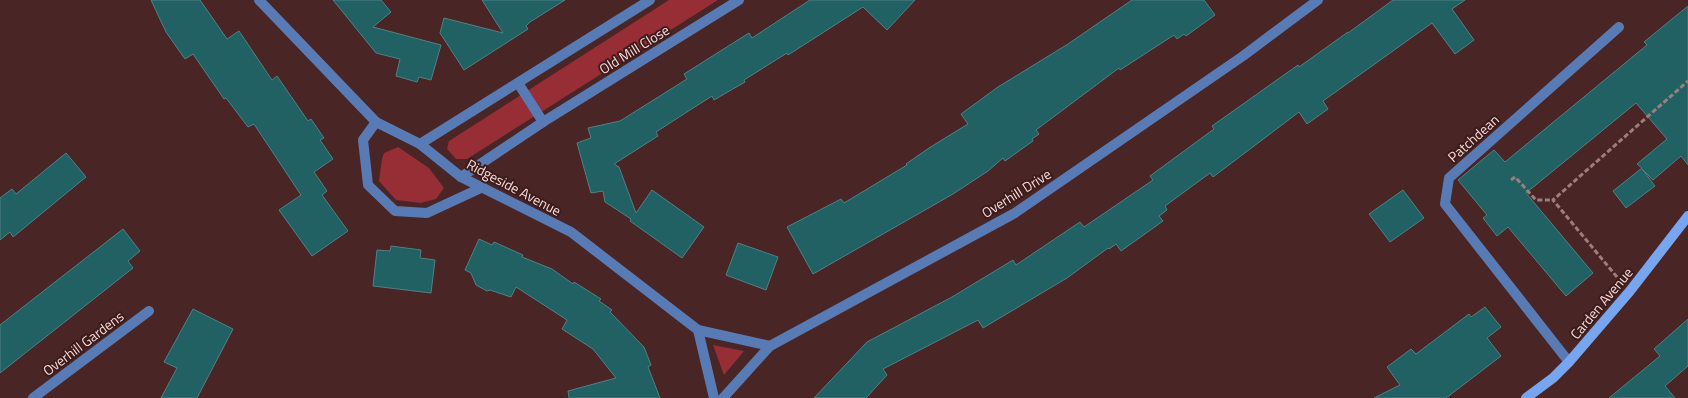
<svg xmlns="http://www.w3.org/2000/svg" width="1688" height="398" viewBox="0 0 1688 398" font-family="'Titillium Web',sans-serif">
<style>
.green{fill:#972e36}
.building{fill:#216063;stroke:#4f8285}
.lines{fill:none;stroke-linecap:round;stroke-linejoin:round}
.path{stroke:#9c7e7d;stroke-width:3;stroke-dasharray:5 2.5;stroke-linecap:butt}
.street{stroke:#587bb5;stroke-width:10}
.secondary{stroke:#78a5ef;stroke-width:10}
.labels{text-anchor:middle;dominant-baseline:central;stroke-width:4;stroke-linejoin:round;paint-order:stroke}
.street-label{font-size:14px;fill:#f5dddc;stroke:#3e1b1b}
</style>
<rect width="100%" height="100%" fill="#492525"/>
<!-- green -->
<g class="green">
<polygon points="669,0 718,0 467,159 456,159 447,149 449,141"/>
<polygon points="398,147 429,168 444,188 436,199 421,203 396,200 379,181 382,159 384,153"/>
<polygon points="713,345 744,351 724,375"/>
</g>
<!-- building -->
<g class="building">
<polygon points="151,0 200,0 227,39 239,31 272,80 277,76 308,121 311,119 324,138 320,140 333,159 314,172 327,191 322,195 348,231 312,256 279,210 301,195 254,124 248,127 226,98 224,99 193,54 185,59 166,32"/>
<polygon points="333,0 381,0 391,12 373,27 441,45 431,80 419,77 417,82 396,76 400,59 376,53"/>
<polygon points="482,0 565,0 530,22 526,26 528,29 464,70 440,33 444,18 503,33"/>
<polygon points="810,0 915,0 887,30 863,7 788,55 787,53 744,80 745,82 714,100 712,96 690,110 656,132 658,136 614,164 619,167 636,213 652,190 704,227 682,258 630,221 631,219 605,202 603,191 591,193 577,143 591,138 588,128 620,121 687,79 684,74 749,33 752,38"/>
<polygon points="1132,0 1204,0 1215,15 1186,36 1184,34 1177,39 1174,35 1120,70 1119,68 1036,130 1039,134 1032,139 1033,141 1005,161 1003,158 988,171 953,194 813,274 787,227 841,199 844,203 907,165 906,164 929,148 968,124 961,114 998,87 1068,44"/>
<polygon points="1393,0 1465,0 1452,9 1474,40 1455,54 1432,23 1323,101 1328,109 1307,124 1299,112 1213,177 1210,173 1165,206 1167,210 1159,216 1163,221 1121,251 1116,244 1109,249 1108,248 1067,278 983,328 978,320 883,369 887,375 866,398 814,398 867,342 952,297 1013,260 1016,265 1080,222 1084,227 1153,180 1150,176 1214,129 1212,126 1298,65 1299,67 1348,32 1348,33"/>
<polygon points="1688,6 1688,165 1681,156 1653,180 1642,169 1655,186 1626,208 1613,191 1642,168 1637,164 1667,139 1636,103 1526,193 1593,273 1566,296 1508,227 1497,236 1483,218 1487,215 1458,180 1494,150 1505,162 1647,45 1644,42"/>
<polygon points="66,153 86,177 13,237 10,232 0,240 0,198 12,189 16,194"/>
<polygon points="1403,190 1424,218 1390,242 1369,214"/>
<polygon points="123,229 140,251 128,261 133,268 0,373 0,325"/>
<polygon points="479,239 492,245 494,242 523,255 522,257 552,269 573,284 574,282 601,299 599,301 612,310 610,312 644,347 651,365 648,367 660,398 569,398 568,391 616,378 593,349 562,329 567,320 516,287 511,297 490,290 487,291 476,285 471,273 465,270"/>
<polygon points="738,243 778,257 766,290 726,275"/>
<polygon points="391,246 421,250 420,258 435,260 431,293 373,286 377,250 390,251"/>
<polygon points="1485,307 1501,327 1487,338 1501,356 1446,398 1374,398 1400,385 1387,367 1411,349 1416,354 1469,314 1471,317"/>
<polygon points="193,309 233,329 197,398 161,398 177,368 164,362"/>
<polygon points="1688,319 1688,366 1665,386 1675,398 1609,398 1660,356 1654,349"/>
</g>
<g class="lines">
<!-- path -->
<g class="path">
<polyline points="1511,180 1515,177 1536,200 1553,200"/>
<polyline points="1617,277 1553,200 1688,81"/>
</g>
<!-- street -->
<g class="street">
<polyline points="259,0 376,122 420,144 461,177 571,232 698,330 770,346"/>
<polyline points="518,83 543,122"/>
<polyline points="376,122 363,140 368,185 395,211 427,213 483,187"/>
<polyline points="420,144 650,0"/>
<polyline points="461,177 543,122 739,0"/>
<polyline points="698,330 714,398"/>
<polyline points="1569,362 1445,204 1449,178 1619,27"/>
<polyline points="33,398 149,311"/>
<polyline points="723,398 770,346 1015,213 1243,56 1318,0"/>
</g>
<!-- secondary -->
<polyline class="secondary" points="1526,398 1553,378 1569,362 1630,291 1688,216"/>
</g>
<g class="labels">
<!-- street labels -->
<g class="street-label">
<text transform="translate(634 49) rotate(-32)">Old Mill Close</text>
<text transform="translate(1473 138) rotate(-42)">Patchdean</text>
<text transform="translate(514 187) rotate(28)">Ridgeside Avenue</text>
<text transform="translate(1016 193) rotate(-32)">Overhill Drive</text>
<text transform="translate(1601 303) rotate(-50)">Carden Avenue</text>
<text transform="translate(83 343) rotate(-37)">Overhill Gardens</text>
</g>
</g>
</svg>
